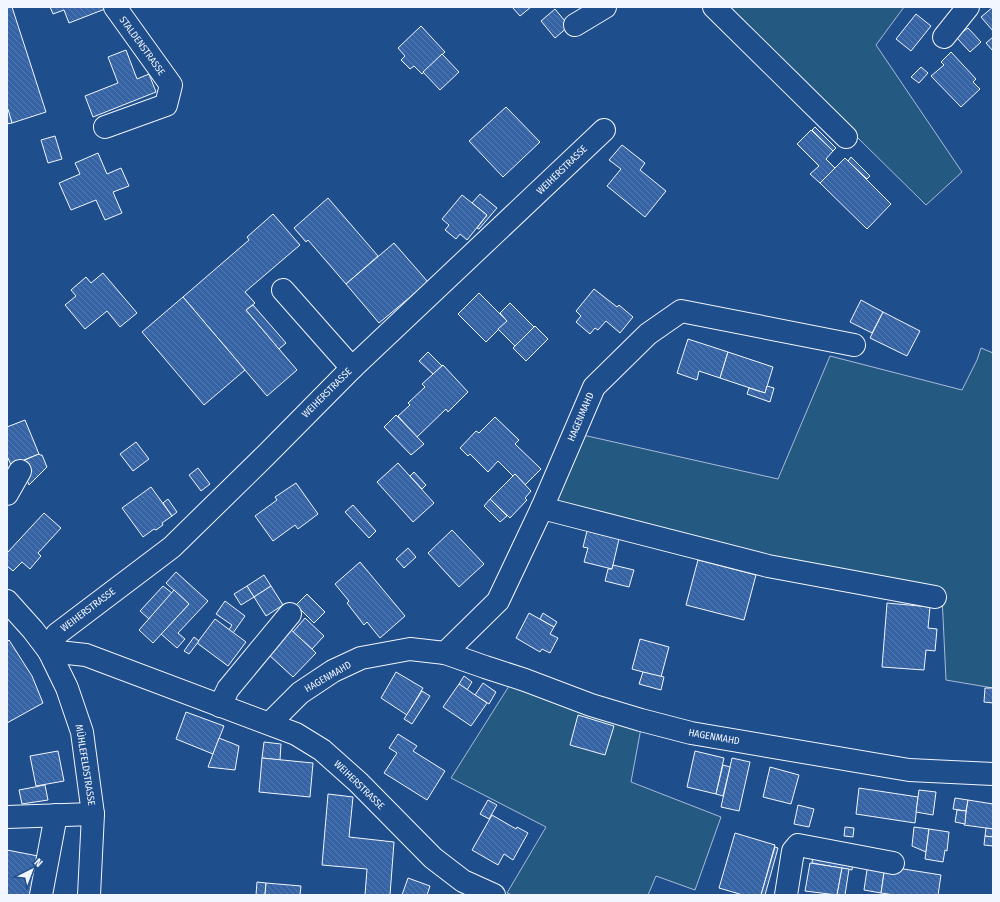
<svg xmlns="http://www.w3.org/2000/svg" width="1000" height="902" viewBox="0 0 1000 902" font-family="'Fira Sans Condensed',sans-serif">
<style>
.green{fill:#245a82;stroke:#a8bbd7}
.building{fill:url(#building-back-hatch);stroke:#f2f6ff}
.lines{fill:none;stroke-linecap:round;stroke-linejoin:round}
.minor-casing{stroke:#f2f6ff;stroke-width:24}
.minor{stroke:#1f4e8c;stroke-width:22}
.labels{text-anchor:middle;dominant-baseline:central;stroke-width:3;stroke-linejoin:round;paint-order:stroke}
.street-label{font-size:10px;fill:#f2f6ff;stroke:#1f4e8c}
</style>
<defs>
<pattern id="building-back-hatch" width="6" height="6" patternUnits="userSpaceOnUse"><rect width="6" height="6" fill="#3563a3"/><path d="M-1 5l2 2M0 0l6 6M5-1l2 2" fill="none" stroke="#537ab1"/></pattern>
</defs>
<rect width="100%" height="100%" fill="#1f4e8c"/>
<!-- green -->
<g class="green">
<polygon points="725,7 904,7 876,45 962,172 926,205"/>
<polygon points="981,348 993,353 993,688 946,680 942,596 542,508 574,433 778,479 830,356 962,390 977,360"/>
<polygon points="509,686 641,728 631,782 721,817 695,890 656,876 648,895 512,895 507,893 546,827 451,778"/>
</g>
<!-- building -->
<g class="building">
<polygon points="7,7 12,7 46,112 12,123 7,110"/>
<polygon points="50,7 104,7 105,9 69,23 64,10 53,14"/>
<polygon points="512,7 531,7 520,16"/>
<polygon points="993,7 993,31 981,17"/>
<polygon points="555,9 569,26 555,38 541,21"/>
<polygon points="916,14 931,26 911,51 896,39"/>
<polygon points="421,26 445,52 422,74 414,66 410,69 401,60 405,56 398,48"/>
<polygon points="968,28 981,42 970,52 956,37"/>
<polygon points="993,37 993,51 986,43"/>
<polygon points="126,50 137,79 149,74 156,92 93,117 85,96 118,83 108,57"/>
<polygon points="951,52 976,79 973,82 980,89 961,107 931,76 944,65 941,62"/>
<polygon points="442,54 459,72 440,90 423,72"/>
<polygon points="921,67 928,73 919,83 911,77"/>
<polygon points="506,107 540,142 503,177 469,141"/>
<polygon points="8,109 12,123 7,124 7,110"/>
<polygon points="815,127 836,148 833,151 812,130"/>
<polygon points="811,130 833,151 826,159 835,168 820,183 810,174 819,166 797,144"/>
<polygon points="55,136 62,159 48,163 41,140"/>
<polygon points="622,145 645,163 640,170 666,191 645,217 607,186 621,169 609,160"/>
<polygon points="98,153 107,174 121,168 129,186 113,192 122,213 105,220 96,200 71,210 59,183 80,174 75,163"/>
<polygon points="851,157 870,176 867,179 848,161"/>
<polygon points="845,158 891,204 867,229 820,183"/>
<polygon points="480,194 497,208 479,229 477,228 487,215 472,203"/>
<polygon points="462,195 487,215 467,240 460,234 456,239 445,230 449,225 442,219"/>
<polygon points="328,198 378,256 346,284 308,240 306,242 294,228"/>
<polygon points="273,214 300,245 245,292 255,303 246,310 297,370 267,396 183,297 249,240 247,237"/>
<polygon points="394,243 428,282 379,323 346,284"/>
<polygon points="103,273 137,313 120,327 107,311 85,329 65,305 76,296 71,290 86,277 91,283"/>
<polygon points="594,289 617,307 619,305 633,317 620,333 606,321 598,330 595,328 590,334 576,322 581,316 576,311"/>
<polygon points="479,293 507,321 486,342 458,314"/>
<polygon points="183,297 245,370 204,405 142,332"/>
<polygon points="861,300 883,312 872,333 850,322"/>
<polygon points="510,303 534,327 515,346 498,329 507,321 500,313"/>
<polygon points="253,305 286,343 279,349 246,310"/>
<polygon points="883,312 920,331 907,356 870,338"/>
<polygon points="535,326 548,339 526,361 513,348"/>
<polygon points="688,339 728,352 720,378 699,371 697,380 677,373"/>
<polygon points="428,352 442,366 433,374 419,361"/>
<polygon points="728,352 773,367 765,393 720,378"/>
<polygon points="443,365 468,392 448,412 446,409 417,437 398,416 410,405 408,403 425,387 422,384"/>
<polygon points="767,386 774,388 770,402 747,394 749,388 765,393"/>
<polygon points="396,415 424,444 411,455 384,427"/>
<polygon points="495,417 519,440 515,444 541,469 525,485 515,474 513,476 498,461 488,472 470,454 468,456 460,448 476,431 479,433"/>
<polygon points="25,420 39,454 11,465 7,456 7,427"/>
<polygon points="136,442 149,459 133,471 120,454"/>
<polygon points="39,454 40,455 42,455 47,467 29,485 20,462"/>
<polygon points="398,463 434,503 413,522 377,482"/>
<polygon points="198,468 210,484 201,491 189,475"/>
<polygon points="414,472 426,485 422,489 410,476"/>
<polygon points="515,474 531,491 525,498 527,500 510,518 490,499"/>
<polygon points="296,483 318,514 298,529 295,525 273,541 255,516 277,500 275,497"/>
<polygon points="151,487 172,516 162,523 163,525 156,530 154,529 143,537 122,508"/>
<polygon points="168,499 177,512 172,516 163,503"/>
<polygon points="490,499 507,516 500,522 484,506"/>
<polygon points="353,505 376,531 369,538 345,512"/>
<polygon points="44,513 61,528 38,553 41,556 30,569 22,562 13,571 7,566 7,553"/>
<polygon points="452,530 484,564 459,587 428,553"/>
<polygon points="587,531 619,539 612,569 584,562 588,548 583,547"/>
<polygon points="408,548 416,557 404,568 396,559"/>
<polygon points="698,560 756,575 744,620 686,605"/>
<polygon points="360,562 405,616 380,638 367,622 364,625 347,603 349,601 335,584"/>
<polygon points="613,565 634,570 629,587 605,581 608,569 612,569"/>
<polygon points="176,572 208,601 178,633 185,639 177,648 161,634 189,604 166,583"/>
<polygon points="264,575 271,586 254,597 247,586"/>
<polygon points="163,586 172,593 149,619 140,611"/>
<polygon points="247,586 254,597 241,605 234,594"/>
<polygon points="271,586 283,605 266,616 254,597"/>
<polygon points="174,590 189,604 153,643 139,630"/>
<polygon points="307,594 325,612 314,623 296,605"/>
<polygon points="225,601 245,616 233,633 229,630 232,625 216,614"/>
<polygon points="887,603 930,607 928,628 937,629 935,651 926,650 924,670 882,667"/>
<polygon points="529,613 554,627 550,634 558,638 550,653 542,649 540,652 516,638"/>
<polygon points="543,613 557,622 554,627 540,619"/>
<polygon points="305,618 324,636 312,649 293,632"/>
<polygon points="215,619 246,642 228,666 197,643"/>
<polygon points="288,627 316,653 293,677 269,655 279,645 275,642"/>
<polygon points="194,637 199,641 189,654 184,651"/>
<polygon points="640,639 669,647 661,677 632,669"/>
<polygon points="9,640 32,676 43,703 7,723 7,642"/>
<polygon points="396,672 423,688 407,715 381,698"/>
<polygon points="643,672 664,677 661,690 639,684"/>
<polygon points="464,676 472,682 467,690 459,684"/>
<polygon points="483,683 496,692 489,704 475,695"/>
<polygon points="459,684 487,703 471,726 443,707"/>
<polygon points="985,688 993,688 993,703 984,702"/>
<polygon points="422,691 430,696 412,724 404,719"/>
<polygon points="186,712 224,726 213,754 176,739"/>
<polygon points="578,715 614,726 605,755 570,745"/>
<polygon points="398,734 417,746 413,751 445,771 427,800 384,773 397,753 389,748"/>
<polygon points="219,738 239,746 235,770 208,767"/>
<polygon points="264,742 281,744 280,760 262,758"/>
<polygon points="58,751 64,781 36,786 30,756"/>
<polygon points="695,751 724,758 716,794 687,787"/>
<polygon points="262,758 313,763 310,797 259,792"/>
<polygon points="732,758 750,762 739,811 721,807"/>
<polygon points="723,765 730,767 723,796 716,794"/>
<polygon points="770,767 799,775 791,804 763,797"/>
<polygon points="45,785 48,800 22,804 19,790"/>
<polygon points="859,788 918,797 915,823 856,814"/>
<polygon points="919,790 936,792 933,815 916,812"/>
<polygon points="328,794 353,797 349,837 394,842 390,895 365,895 367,869 322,865"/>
<polygon points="955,798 968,800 966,811 953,809"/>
<polygon points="488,800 497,805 489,819 480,814"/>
<polygon points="968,800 993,804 993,829 964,825"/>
<polygon points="798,805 814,809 809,827 794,824"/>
<polygon points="957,810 966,811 965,824 955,822"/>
<polygon points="492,815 516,829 517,827 528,833 513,860 504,854 498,865 472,850"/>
<polygon points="845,827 854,828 853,837 844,836"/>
<polygon points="914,827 929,829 926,852 912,846"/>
<polygon points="986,828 993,829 993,837 985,836"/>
<polygon points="929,829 949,832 947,851 945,850 943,862 925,859"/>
<polygon points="735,833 775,845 761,895 743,895 719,888"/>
<polygon points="985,836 993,837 993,846 984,845"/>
<polygon points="775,847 778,848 765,895 761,895"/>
<polygon points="7,850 38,856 30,895 7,895"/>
<polygon points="813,855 853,862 852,870 812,863"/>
<polygon points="810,863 842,868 837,895 805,891"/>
<polygon points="868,863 885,866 881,893 864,890"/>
<polygon points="885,866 941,875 938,895 895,895 881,893"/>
<polygon points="842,868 849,869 845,895 837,895"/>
<polygon points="408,878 430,886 427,895 402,895"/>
<polygon points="257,882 266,883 265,895 256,895"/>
<polygon points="266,883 301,886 300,895 265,895"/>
</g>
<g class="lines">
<!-- minor casing -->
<g class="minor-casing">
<g id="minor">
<polyline points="714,7 846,137"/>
<polyline points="575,25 605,7"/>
<polyline points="944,37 968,7"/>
<polyline points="105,127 166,105 171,85 115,7"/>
<polyline points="283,290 352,368"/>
<polyline points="7,494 20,471"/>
<polyline points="542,508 768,566 935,597"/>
<polyline points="7,601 33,630 49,651 67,688 82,732 93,814 89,895"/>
<polyline points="49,651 57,634 172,547 266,455 352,368 604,130"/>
<polyline points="49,651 86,655 296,734 322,750 358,782 433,858 463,881 494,895"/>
<polyline points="445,653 498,601 542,508 594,387 648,334 681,311 854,345"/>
<polyline points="220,706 228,689 290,614"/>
<polyline points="270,723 300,693 333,671 361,658 410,649 445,653 485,667 525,680 591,705 641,720 691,733 909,770 993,774"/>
<polyline points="7,817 93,814"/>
<polyline points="41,895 56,815"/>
<polyline points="786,895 793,851 798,845 893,863"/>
</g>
</g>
<!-- minor -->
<use href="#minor" class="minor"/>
</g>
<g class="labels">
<!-- street labels -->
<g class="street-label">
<text transform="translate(142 46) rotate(54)">STALDENSTRASSE</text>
<text transform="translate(562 170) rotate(-44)">WEIHERSTRASSE</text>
<text transform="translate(327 393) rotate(-45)">WEIHERSTRASSE</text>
<text transform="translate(581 417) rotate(-67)">HAGENMAHD</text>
<text transform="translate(88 610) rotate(-37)">WEIHERSTRASSE</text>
<text transform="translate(328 677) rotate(-30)">HAGENMAHD</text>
<text transform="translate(714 737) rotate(10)">HAGENMAHD</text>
<text transform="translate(85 765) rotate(81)">MÜHLEFELDSTRASSE</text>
<text transform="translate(359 785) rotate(44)">WEIHERSTRASSE</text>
</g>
</g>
<!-- border -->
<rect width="1000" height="902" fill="none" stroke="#f2f6ff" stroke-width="16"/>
<!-- north arrow -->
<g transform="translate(32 870) rotate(42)" stroke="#1f4e8c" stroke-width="3" paint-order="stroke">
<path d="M0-3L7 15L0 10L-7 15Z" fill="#f2f6ff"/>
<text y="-6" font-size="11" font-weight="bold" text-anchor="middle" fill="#f2f6ff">N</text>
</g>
</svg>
